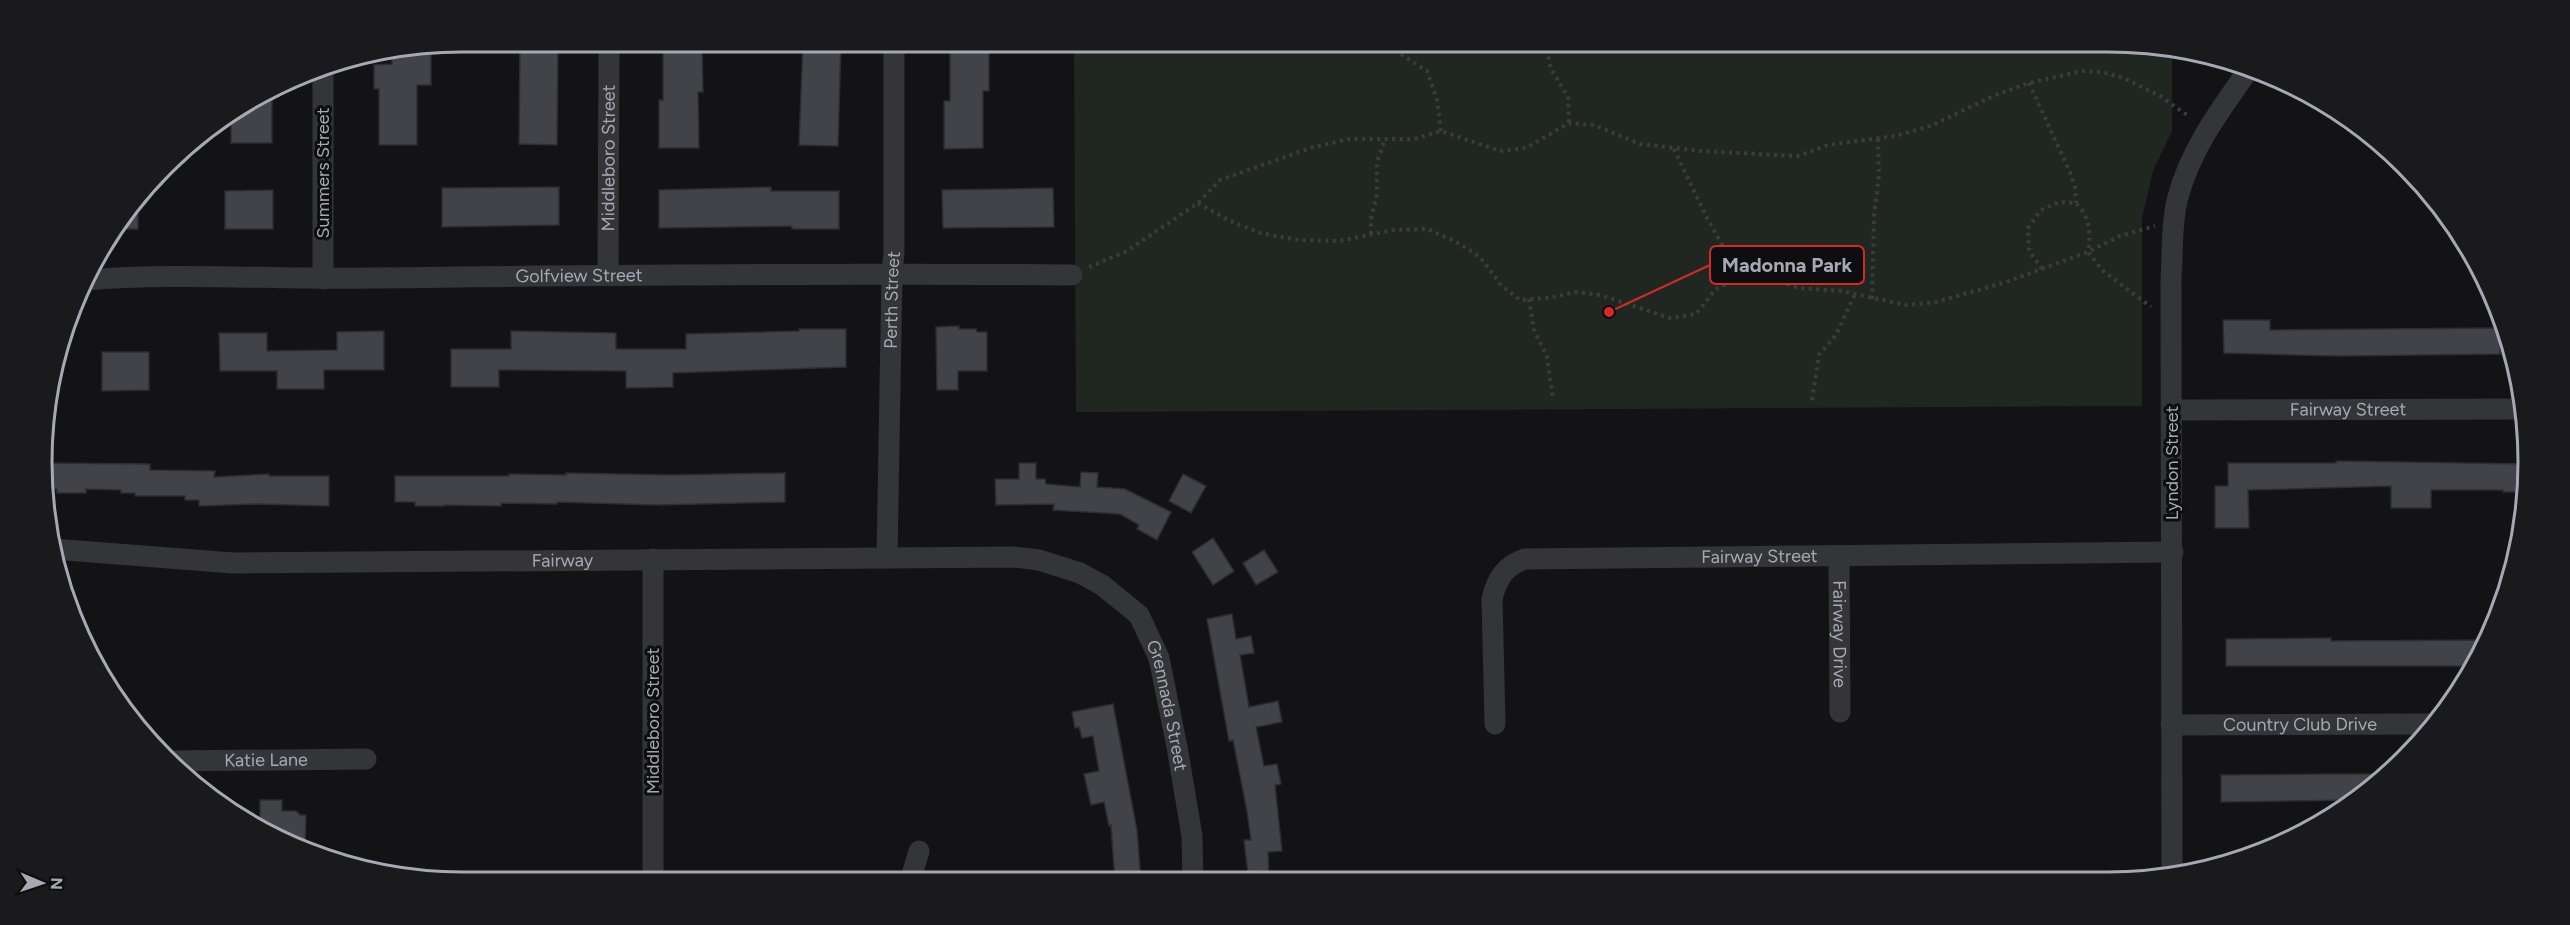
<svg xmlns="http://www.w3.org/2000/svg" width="2570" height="925" viewBox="0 0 2570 925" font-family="Figtree,sans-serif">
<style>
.green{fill:#202721}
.building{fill:#424348;stroke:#2e2d31;stroke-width:1.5}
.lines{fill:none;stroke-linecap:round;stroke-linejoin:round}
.path{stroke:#3a3c40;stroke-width:4;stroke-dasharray:3 4.5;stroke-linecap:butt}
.minor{stroke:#343539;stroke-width:21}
.labels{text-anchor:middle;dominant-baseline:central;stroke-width:6;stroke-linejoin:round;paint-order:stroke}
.street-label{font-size:18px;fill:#a6a9b4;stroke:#0e0e10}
.rim{fill:none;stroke:#a6a9b4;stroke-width:3}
.leader{fill:none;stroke:#d62828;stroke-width:2}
.callout-dot{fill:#d62828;stroke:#0e0e10;stroke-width:2}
.callout{fill:#0e0e10;stroke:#d62828;stroke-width:2}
.callout-label{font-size:20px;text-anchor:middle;font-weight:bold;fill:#a6a9b4}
</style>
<rect width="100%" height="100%" fill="#131315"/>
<!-- green -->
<polygon class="green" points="1074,42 2107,42 2172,50 2172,131 2153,171 2142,218 2142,406 1076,412"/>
<!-- building -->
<g class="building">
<polygon points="520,42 558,42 557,145 519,144"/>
<polygon points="803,42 841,42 838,146 799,145"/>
<polygon points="989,43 989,91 983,91 983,148 944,149 944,101 950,101 950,44"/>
<polygon points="663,44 702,44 703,92 698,92 699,148 659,148 659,100 663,100"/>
<polygon points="431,45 431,85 417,85 417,145 379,145 379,89 374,89 374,65 392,64 392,49"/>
<polygon points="261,99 272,99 272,143 231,143 231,118"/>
<polygon points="559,187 559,225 442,227 442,188"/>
<polygon points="771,187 771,191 839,191 839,229 792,229 792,226 659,228 659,190"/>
<polygon points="1053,188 1054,227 943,228 942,190"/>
<polygon points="273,190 273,229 225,229 225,191"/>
<polygon points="138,197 138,229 115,229 129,206"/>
<polygon points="2223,320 2270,320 2270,330 2500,328 2500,354 2338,356 2224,353"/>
<polygon points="959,326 959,329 976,329 977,332 987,332 987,371 958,371 958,390 937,390 936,327"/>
<polygon points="799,329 846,329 846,367 673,373 673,387 626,388 626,371 499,370 499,387 451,387 451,349 511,349 511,331 616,333 616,349 686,349 686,334 799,331"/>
<polygon points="384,331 384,370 324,370 324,389 277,389 277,371 220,371 219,333 267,333 267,351 337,350 337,332"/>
<polygon points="102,352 149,352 149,390 102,391"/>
<polygon points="2336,461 2526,464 2527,490 2527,492 2503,492 2503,490 2431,490 2431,508 2391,508 2391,486 2248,490 2249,528 2215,528 2215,486 2228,486 2228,463 2336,463"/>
<polygon points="44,463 150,464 150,470 215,471 214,477 269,474 269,476 329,476 329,506 256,504 199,506 199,500 185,500 185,496 135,496 135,493 121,493 121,490 86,489 86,493 57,493 57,489 43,489"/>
<polygon points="1019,463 1036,463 1036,479 1045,479 1046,484 1080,487 1081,472 1098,473 1097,487 1125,489 1171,512 1157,540 1137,529 1139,525 1120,514 1053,510 1054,504 996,505 995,479 1019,479"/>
<polygon points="566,473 671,475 785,473 785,502 657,505 557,502 557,504 501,503 501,506 444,505 444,506 415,506 415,502 395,502 395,476 509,476 509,474 566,475"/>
<polygon points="1183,474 1206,486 1191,513 1169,501"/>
<polygon points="1213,538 1234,571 1213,585 1192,552"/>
<polygon points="1264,550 1278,572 1256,585 1243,563"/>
<polygon points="1232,614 1236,639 1251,636 1254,653 1240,655 1249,707 1278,701 1282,722 1256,727 1264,766 1277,764 1281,784 1275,785 1282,851 1268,852 1269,881 1249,881 1244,840 1251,840 1247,811 1233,740 1229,741 1207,619"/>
<polygon points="2331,638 2331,641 2485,640 2474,666 2226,666 2226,639"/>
<polygon points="1113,704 1137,830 1141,882 1115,882 1111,825 1109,826 1104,802 1091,805 1084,774 1099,771 1093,736 1082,738 1079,727 1075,728 1072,712"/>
<polygon points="2331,774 2389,774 2353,800 2221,802 2221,775"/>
<polygon points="260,800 282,800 282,811 296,811 300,815 306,815 305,847 260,826"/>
</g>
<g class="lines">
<!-- path -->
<g class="path">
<polyline points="1382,42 1427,71 1437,100 1441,131"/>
<polyline points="1545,42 1551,69 1568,97 1569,123"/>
<polyline points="2029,83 2070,172 2075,187 2076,203"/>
<polyline points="1674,149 1706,216 1740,277"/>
<polyline points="1198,203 1230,221 1260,233 1299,240 1339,241 1394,230 1427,229 1455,241 1480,257 1501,285 1520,300 1550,298 1575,292 1600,295 1670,318 1696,314 1716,289 1740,277 1771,278 1798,288 1842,291 1906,305 1936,302 2006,282 2088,252 2120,236 2155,226"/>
<polyline points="1371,234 1371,219 1377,194 1377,162 1385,139"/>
<polyline points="1089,267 1127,251 1198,203 1220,180 1310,148 1349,139 1414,139 1441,131 1500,151 1526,148 1569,123 1594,125 1640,144 1701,151 1798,156 1828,145 1895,136 1931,126 1993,96 2029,83 2082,71 2101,72 2124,78 2160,96 2187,115"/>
<path d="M2042,269L2029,251L2028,228L2041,210L2059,202L2076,203C2090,217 2091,233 2088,252L2102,270L2151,307"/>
<polyline points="1529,299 1534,330 1547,357 1553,399"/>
<polyline points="1872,299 1874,215 1879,175 1878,138"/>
<polyline points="1812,400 1819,355 1836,335 1855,294"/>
</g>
<!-- minor -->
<g class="minor">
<polyline points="323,67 323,279"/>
<path id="s1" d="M608,275L609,42"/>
<path id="s2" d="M84,280C180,272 277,280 372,278C606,275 839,273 1072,275"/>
<path id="s3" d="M2172,410L2524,409"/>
<path id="s4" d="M53,549L233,563L1014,557L1039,560L1080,573L1102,585L1139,615L1159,658L1177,747L1192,836L1193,881"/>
<path id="s5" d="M1839,556L1840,712"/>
<path id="s6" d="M887,558L892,274L894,253V42"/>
<path id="s7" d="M1495,724L1492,599C1497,578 1505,566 1525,559L2173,552"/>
<path id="s8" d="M2171,725L2429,724"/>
<path id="s9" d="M167,761L366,759"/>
<path d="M2172,876L2171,279C2173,253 2171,222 2178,197C2191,148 2221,109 2249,69"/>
<polyline points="910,882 919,851"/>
<polyline points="653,883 653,559"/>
</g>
</g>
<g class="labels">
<!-- street labels -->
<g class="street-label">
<text stroke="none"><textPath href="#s1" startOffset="117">Middleboro Street</textPath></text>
<text transform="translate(323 173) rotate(-90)">Summers Street</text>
<text stroke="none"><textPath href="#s2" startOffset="495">Golfview Street</textPath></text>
<text stroke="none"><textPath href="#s6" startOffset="258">Perth Street</textPath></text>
<text stroke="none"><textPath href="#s3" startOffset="176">Fairway Street</textPath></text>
<text transform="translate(2172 463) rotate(-90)">Lyndon Street</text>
<text stroke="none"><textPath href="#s7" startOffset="414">Fairway Street</textPath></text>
<text stroke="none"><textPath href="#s4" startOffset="510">Fairway</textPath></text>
<text stroke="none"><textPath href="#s5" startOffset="78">Fairway Drive</textPath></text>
<text stroke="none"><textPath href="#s4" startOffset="1198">Grennada Street</textPath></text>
<text transform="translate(653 721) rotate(-90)">Middleboro Street</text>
<text stroke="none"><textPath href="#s8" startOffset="129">Country Club Drive</textPath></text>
<text stroke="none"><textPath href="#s9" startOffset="99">Katie Lane</textPath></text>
</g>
</g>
<!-- crop -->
<path d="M0 0H2570V925H0ZM462 52H2108A410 410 0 0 1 2518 462V462A410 410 0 0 1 2108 872H462A410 410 0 0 1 52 462V462A410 410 0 0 1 462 52Z" fill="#1a1a1d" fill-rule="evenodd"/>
<path class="rim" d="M462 52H2108A410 410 0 0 1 2518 462V462A410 410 0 0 1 2108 872H462A410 410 0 0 1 52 462V462A410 410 0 0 1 462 52Z"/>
<!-- callouts -->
<path class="leader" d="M1609 312L1710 265"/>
<circle class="callout-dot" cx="1609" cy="312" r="6"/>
<rect class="callout" x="1710" y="246" width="154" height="38" rx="6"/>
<g class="callout-label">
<text x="1787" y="272">Madonna Park</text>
</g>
<!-- north arrow -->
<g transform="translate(42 883) rotate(92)" stroke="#0e0e10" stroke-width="4.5" paint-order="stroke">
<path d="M0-4.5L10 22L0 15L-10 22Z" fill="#a6a9b4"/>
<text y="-9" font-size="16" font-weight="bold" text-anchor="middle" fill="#a6a9b4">N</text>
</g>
</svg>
